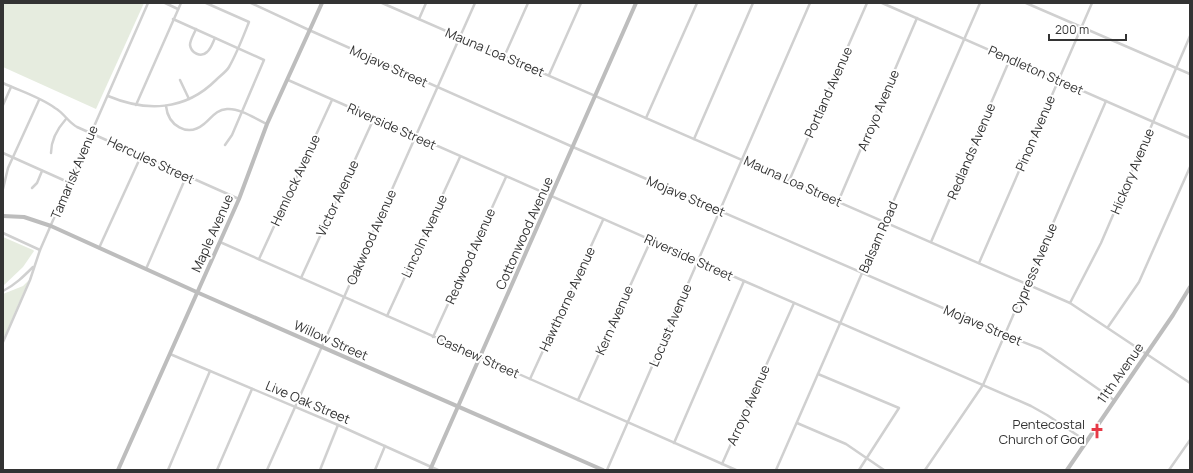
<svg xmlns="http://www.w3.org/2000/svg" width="1193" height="473" viewBox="0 0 1193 473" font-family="Manrope,sans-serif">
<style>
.green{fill:#e6ecdf}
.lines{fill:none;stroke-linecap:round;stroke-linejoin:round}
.street{stroke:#d0d0d0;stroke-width:2.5}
.secondary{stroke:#bdbdbd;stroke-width:4}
.labels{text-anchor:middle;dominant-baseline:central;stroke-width:4;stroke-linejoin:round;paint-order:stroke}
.street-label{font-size:13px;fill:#333;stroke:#fff}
.poi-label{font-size:13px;fill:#333;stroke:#fff;text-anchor:end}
</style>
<rect width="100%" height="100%" fill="#fff"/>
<!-- green -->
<g class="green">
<polygon points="3,3 144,3 96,109 3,67"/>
<polygon points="3,237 33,250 34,251 23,267 3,286"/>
<polygon points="29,280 5,335 3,339 3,294 23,286"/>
</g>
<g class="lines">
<!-- street -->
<g class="street">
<polyline points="165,3 178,9"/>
<polyline points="251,3 309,30 573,147 1005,335 1041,349 1114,400"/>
<polyline points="382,3 1070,303 1190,383"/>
<polyline points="882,3 1190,138"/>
<polyline points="1026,3 1190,74"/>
<polyline points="173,19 264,60 232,135 225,145"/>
<polyline points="419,19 426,3"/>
<path d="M196,29C194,34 190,40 190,45C191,53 201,58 207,52C211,49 213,42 215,38"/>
<polyline points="504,57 528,3"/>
<polyline points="549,75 581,3"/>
<polyline points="180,80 189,99"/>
<polyline points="288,80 744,281 1031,406 1047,415 1086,441"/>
<path d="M3,83C20,91 40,97 55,108C64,113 68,122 77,127L239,199"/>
<path d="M108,96C146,112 185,111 216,80C220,76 226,72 229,67C237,53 243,37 249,22L206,3"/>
<polyline points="3,105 11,87"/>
<polyline points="136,105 181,3"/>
<path d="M166,106C168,125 187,138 204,124C212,118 215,110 227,109C240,108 256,119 267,124"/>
<polyline points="646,118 697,3"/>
<polyline points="694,139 753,3"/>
<polyline points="3,153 70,183"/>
<path d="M51,153C51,140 58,128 66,119"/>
<polyline points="789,181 867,3"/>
<polyline points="32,188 37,183 42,171"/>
<polyline points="3,189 8,168 39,100"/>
<polyline points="838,202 917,18"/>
<polyline points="3,233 40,250"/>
<polyline points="220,242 736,470"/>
<polyline points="931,242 1010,59"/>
<polyline points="99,248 141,156"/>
<polyline points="259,259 332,100"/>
<polyline points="979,263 1092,3"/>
<polyline points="146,269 186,177"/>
<polyline points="301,278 374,118"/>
<path d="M3,291C15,285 24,276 33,267"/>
<polyline points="1070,303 1101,243 1190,36"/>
<polyline points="387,316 460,157"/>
<polyline points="1108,327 1139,282 1190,167"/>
<polyline points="433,337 506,177"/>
<polyline points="3,342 30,280 40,250 148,3"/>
<polyline points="170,354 338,425 438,470"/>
<polyline points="818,374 899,408 859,470"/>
<polyline points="530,379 603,220"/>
<polyline points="578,400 651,240"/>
<polyline points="797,423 846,444 884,470"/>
<polyline points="674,443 744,281"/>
<polyline points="722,464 794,303"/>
<polyline points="168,470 210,371"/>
<polyline points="217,470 252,389"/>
<polyline points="267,470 475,3"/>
<polyline points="320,470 338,425"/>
<polyline points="375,470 385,446"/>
<polyline points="607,470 810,3"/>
<polyline points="776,470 980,3"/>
<polyline points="925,470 983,385 1106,101"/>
<polyline points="1169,470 1190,440"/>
</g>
<!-- secondary -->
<g class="secondary">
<polyline points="3,216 24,217 51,226 201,294 603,470"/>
<polyline points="118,470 239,199 267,124 322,3"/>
<polyline points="430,470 636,3"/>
<polyline points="1067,470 1173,315 1190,287"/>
</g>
</g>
<!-- icons -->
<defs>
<g id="church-bare" transform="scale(1.2)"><path d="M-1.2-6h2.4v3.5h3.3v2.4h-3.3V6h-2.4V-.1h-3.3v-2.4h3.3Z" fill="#e63946" stroke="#fff" stroke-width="2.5" paint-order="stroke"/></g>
</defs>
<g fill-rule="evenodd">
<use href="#church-bare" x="1097" y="431"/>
</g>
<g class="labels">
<!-- street labels -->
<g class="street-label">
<text transform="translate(495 52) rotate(23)">Mauna Loa Street</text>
<text transform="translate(389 66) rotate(24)">Mojave Street</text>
<text transform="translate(1036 70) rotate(24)">Pendleton Street</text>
<text transform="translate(828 92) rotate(-66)">Portland Avenue</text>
<text transform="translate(878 110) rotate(-67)">Arroyo Avenue</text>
<text transform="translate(392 126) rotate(24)">Riverside Street</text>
<text transform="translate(1035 133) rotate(-67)">Pinon Avenue</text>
<text transform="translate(971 151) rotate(-67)">Redlands Avenue</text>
<text transform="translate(151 160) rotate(25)">Hercules Street</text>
<text transform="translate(1132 171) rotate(-67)">Hickory Avenue</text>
<text transform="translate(74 172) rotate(-67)">Tamarisk Avenue</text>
<text transform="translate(295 180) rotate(-65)">Hemlock Avenue</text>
<text transform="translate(793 181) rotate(24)">Mauna Loa Street</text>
<text transform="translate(686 196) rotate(23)">Mojave Street</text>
<text transform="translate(337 198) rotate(-65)">Victor Avenue</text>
<text transform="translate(212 233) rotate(-66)">Maple Avenue</text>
<text transform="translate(524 233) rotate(-66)">Cottonwood Avenue</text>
<text transform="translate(424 236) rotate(-65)">Lincoln Avenue</text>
<text transform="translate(371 237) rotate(-66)">Oakwood Avenue</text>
<text transform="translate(878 237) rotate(-66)">Balsam Road</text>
<text transform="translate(470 256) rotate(-66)">Redwood Avenue</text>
<text transform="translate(689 257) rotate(24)">Riverside Street</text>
<text transform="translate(1034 268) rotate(-67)">Cypress Avenue</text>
<text transform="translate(567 299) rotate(-65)">Hawthorne Avenue</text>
<text transform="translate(614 320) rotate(-66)">Kern Avenue</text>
<text transform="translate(670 325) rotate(-67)">Locust Avenue</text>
<text transform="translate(983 325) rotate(23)">Mojave Street</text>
<text transform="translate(331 340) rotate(24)">Willow Street</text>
<text transform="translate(478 356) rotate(24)">Cashew Street</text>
<text transform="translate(1120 373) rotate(-55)">11th Avenue</text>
<text transform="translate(308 402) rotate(23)">Live Oak Street</text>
<text transform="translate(748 405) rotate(-66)">Arroyo Avenue</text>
</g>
<!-- poi labels -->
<g class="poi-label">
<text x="1085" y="424">Pentecostal<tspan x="1085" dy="15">Church of God</tspan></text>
</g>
</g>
<!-- border -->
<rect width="1193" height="473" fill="none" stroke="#333333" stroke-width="8"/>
<!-- scale -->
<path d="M1049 34v6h77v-6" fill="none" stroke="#333333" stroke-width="2"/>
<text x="1055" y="34" font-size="12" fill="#333333" stroke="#ffffff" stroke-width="3" paint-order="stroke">200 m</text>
</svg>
